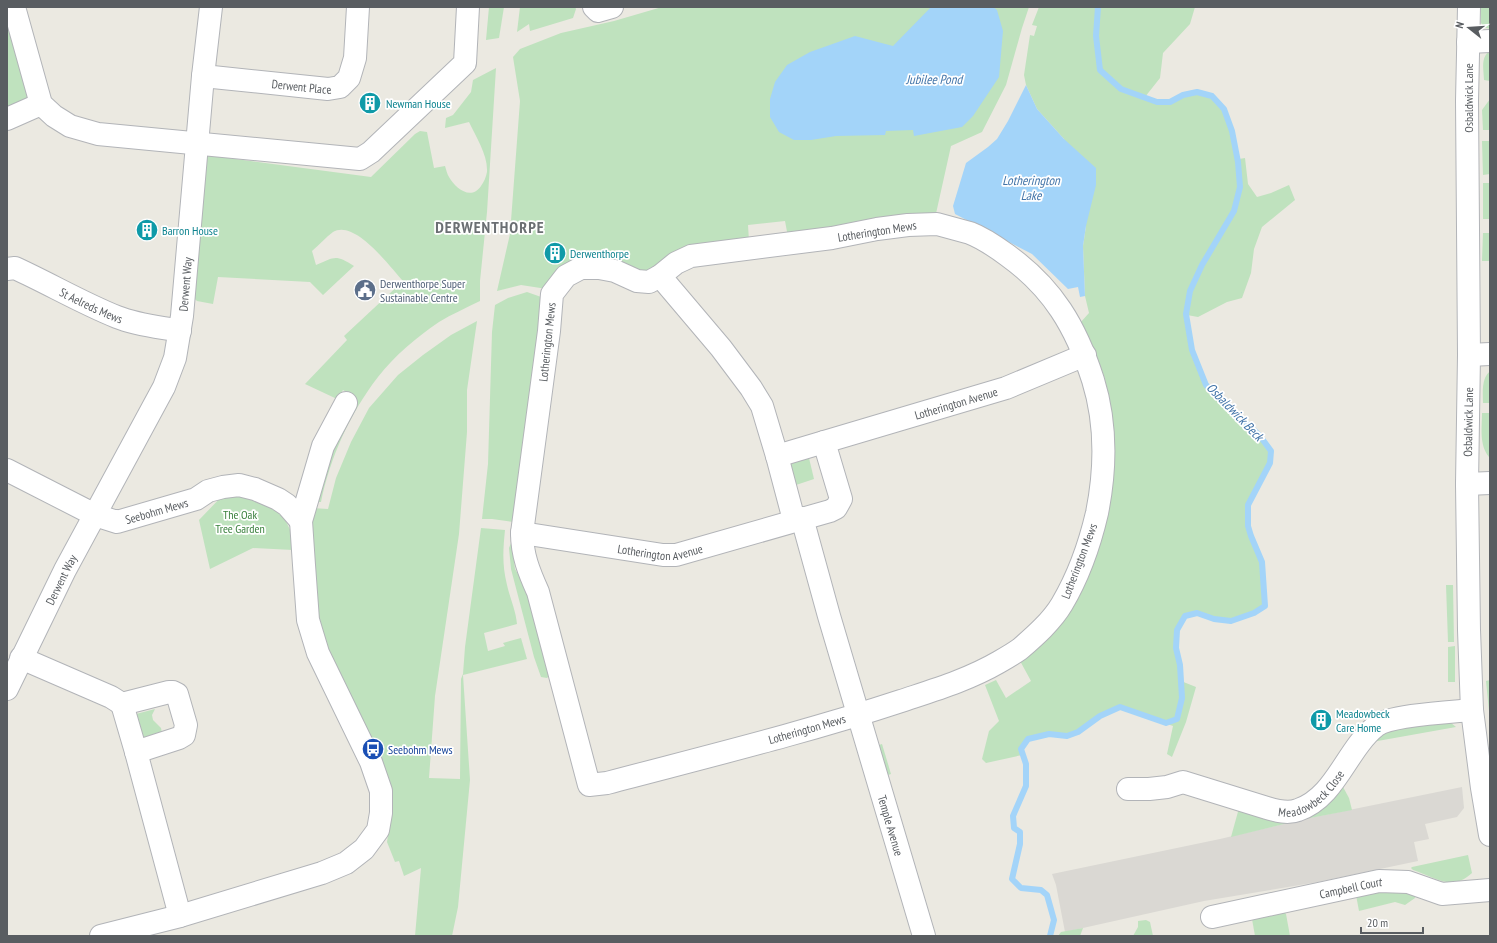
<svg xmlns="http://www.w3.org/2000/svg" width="1497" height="943" viewBox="0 0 1497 943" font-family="'PT Sans Narrow',sans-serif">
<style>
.industrial{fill:#dad8d3}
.green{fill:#bfe2be}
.water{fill:#a3d4f9}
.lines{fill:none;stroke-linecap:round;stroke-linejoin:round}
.stream{stroke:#a3d4f9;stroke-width:6}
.minor-casing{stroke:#b2b4b8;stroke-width:24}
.minor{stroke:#fff;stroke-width:22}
.labels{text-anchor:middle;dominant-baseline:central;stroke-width:3.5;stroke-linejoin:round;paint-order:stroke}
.street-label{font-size:12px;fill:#595d61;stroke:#fff}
.culture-label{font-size:12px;fill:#0d838f;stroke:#fff;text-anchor:start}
.service-label{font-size:12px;fill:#4e5e75;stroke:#fff;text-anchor:start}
.park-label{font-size:12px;fill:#39803c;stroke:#fff}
.transit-label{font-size:12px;fill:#164399;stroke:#fff;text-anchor:start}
.water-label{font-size:13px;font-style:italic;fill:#4375a9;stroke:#fff}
.district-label{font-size:16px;font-weight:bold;letter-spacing:1px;fill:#6b6f73;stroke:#fff}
</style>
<rect width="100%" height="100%" fill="#ebe9e1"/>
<!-- industrial -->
<polygon class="industrial" points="1462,787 1464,808 1457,817 1425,824 1429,839 1414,842 1418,861 1318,882 1204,901 1065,932 1056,885 1052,874 1220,839 1300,820"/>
<!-- green -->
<g class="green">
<polygon points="489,7 504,7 499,38 486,40"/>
<polygon points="520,7 575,7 576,9 573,18 530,31 529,24 517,32"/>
<polygon points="662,7 1029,7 1022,28 1006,85 982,132 951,146 935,218 788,237 785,221 748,225 749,241 660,265 645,272 636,270 604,260 547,289 521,285 497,291 510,234 520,101 513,57 520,49 561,33 614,21"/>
<path d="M1039,7H1195L1190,24L1163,53L1160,78L1145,97C1153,100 1160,103 1169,102C1178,101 1186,92 1197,93C1208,93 1220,100 1225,109C1233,126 1241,169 1240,187C1239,194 1237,201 1235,208L1241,186L1239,159L1245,158L1248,184L1257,197L1271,193L1289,185L1295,200L1262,227L1254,249L1251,273L1242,298L1227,302L1198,317L1187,315L1191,292L1203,267L1234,212L1235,209L1202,265L1190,291L1186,314L1192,350L1206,385L1260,436L1271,451L1270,463L1248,505V526L1251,536L1262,562L1265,606L1254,613L1231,621L1214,619L1197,613L1184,616L1177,630L1176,648L1180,665L1181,681L1196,687L1186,722L1172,757L1167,754L1173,726L1120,708L1100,716L1078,732L1067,736L1049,734L1028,739L1021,749L1022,755L986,763L982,759L989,731L999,721L985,685L996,680L1006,698L1031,681L1019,659L1063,615L1113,433L1105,379L1098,360L1080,323L1089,313L1085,296L1083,246L1086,226L1064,139L1037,109L1026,85L1024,75L1030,35L1034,36L1037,26L1032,25Z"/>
<polygon points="1481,7 1490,7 1490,29 1484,27 1481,23"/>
<polygon points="7,14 28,94 28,104 7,112"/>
<path d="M1490,51V81L1484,80C1484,70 1480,57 1490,51Z"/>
<path d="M496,68L487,212L480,281V301C466,308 452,314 439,322C417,337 394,356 378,377C350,413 330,458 321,502H312L355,398L343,390L337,399L305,384L347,340L344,336L403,281C390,267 355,219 333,232C326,237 319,245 312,251L316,265C335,257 335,254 354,266L323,295L310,282L218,277L213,304L197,301L194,298L205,155L371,177L415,134L420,131L427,132L434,168L445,166C446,169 447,174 449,177C455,188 471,201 481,186C484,182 486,177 487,172C488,155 476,137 469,122L445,128L446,118L453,115L471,92L473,80Z"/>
<polygon points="1490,99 1490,130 1483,130 1482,110"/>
<polygon points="1482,141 1490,141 1490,174 1483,175"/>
<rect x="1483" y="183" width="7" height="36"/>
<polygon points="1483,233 1490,233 1490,261 1482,261"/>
<polygon points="527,292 544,298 539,314 543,341 513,522 492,519 482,519 488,464 492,332 495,305 508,298"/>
<path d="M477,321L467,390V432L459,534L435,696L429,778L460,779L461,679L463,674L465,647L481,528L505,530C503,550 502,565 507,585C510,598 516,611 517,624L484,633L488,651L505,646L503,643L521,638L527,659L463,675L470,780L458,907L452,936H415L421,868L404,876L399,861L395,862L387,842L390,822L318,632L311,562L312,508L328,509L336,478L351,442L369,408L398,375L423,355L451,335Z"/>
<path d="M1490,371V403H1483C1483,392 1481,379 1490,371Z"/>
<path d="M1482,413H1490L1489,457C1479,445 1482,428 1482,413Z"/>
<polygon points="809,458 814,479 793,486 787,465"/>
<polygon points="241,490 269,501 284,517 291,532 293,550 253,548 210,569 199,520 224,494"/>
<polygon points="513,538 513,553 515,569 533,599 551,674 547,678 541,677 534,657 511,569 509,548"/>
<polygon points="1446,585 1453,585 1454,642 1448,642"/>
<polygon points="1455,646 1455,682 1448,682 1448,647"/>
<polygon points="1490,680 1490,721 1486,681"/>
<polygon points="155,709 152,715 153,720 161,728 162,733 143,739 136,714"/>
<polygon points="1429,721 1451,723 1456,727 1372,742 1378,733"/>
<polygon points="882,744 891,774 885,776 876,746"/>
<polygon points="1343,787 1349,798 1352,810 1300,820"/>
<polygon points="1239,808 1287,822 1288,823 1231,837"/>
<path d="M1468,855L1472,873C1452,892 1434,877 1413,870L1411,868L1412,867Z"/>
<polygon points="1383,890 1416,894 1415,898 1405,905 1395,902 1359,911 1356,895"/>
<polygon points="1284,912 1286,914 1290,936 1255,936 1252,919"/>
<polygon points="1146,920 1150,922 1153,936 1133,936 1138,927 1138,921"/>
<polygon points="1083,928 1080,936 1058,936 1061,932"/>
</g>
<!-- water -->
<g class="water">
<polygon points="931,7 993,7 997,10 1003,31 999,77 973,116 962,127 914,136 913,130 886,131 885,135 836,136 811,140 794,140 779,132 770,117 770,99 775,82 787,65 810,52 855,36 893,46"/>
<polygon points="1026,85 1037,109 1064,139 1096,168 1096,185 1086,226 1083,246 1085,296 1080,297 1078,287 1068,289 1032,254 955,214 953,206 966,163 988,147 997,139 1008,121"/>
</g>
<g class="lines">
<!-- stream -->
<polyline class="stream" points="1050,936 1054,920 1047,895 1041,890 1021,888 1012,879 1020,844 1020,832 1014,828 1013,816 1026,786 1026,764 1021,749 1028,739 1049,734 1067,736 1078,732 1100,716 1120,707 1166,723 1177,719 1182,698 1180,665 1176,648 1177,630 1185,616 1197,613 1214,619 1231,621 1254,613 1265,606 1262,562 1251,536 1248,526 1248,505 1270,463 1271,451 1260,436 1206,385 1192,350 1186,314 1190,291 1202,265 1234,211 1240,187 1238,162 1232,131 1224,109 1212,96 1197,92 1183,95 1170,102 1157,102 1121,89 1100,70 1096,36 1098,7"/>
<!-- minor casing -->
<g class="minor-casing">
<g id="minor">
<polyline points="14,7 41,104 54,116 70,126 98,134 360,159 371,152 465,63 468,7"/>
<polyline points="594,7 598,11 612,7"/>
<polyline points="1469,7 1467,101 1469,355 1467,484 1469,630 1472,710 1482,788 1490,835"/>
<polyline points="1468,42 1490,41"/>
<path id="s1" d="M203,76L328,89L340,87L349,78L355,58L358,7"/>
<polyline points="7,119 41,104"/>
<path d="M937,224C948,227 959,230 970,233C983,238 996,247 1007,255C1053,288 1076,327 1093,380C1107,425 1106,468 1097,513C1090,543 1078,577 1062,604C1052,621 1035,636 1020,649C1013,654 1006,658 999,662C968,680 934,690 901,701C804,733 705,757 607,783L589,785L538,592C529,572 522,555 522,533L549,331L552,294L566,276L581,268H599L615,271L637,281L649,282L660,276L676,263L691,256L832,238L877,229L908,225Z"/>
<path id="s2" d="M7,269L15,268C50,284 82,303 117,317C137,325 159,327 180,331"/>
<polyline points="660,276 721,348 751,388 762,406 777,456 794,520"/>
<polyline points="1469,355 1490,354"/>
<polyline points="777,456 824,442"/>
<path id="s3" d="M7,470L95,515L117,522L196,499L208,491L223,487L239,485L255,489L278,499L287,505L301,521"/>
<polyline points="1467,484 1490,483"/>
<path id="s4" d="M802,518L829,616L924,936"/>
<path id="s5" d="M522,533L663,555H676L830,511L836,508L841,499L824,442L1006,388L1085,355"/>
<polyline points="21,658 111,697 122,704"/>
<path id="s6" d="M7,689L65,570L164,387L175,358L182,316L203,76L211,7"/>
<polyline points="122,704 136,752 180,916"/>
<polyline points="122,704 169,692 173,692 177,694 186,725 184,735 179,738 136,752"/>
<path id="s7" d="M1128,789H1149L1167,787L1183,782L1267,808C1277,811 1288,814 1298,810C1336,797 1346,750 1376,726C1390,715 1452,712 1472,710"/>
<path id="s8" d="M1212,917L1379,881L1408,882L1442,894L1490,890"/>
<polyline points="101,936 180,916 322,873 346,863 364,849 378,830 381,813 381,791 371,762 318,653 308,620 304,565 301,521 323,446 346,403"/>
</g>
</g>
<!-- minor -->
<use href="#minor" class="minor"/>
</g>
<!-- icons -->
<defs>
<g id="building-disc" transform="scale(1.15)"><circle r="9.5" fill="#0f9aa8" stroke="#fff"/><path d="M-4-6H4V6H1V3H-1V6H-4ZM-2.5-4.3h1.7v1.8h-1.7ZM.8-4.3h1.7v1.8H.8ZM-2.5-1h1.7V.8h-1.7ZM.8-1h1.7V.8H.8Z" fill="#fff"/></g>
<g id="civic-disc" transform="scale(1.15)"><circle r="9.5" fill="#5c6f8a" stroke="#fff"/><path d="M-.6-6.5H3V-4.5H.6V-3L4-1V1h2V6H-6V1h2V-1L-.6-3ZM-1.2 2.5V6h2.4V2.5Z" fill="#fff"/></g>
<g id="bus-disc" transform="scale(1.15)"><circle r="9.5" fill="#1a4fb4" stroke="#fff"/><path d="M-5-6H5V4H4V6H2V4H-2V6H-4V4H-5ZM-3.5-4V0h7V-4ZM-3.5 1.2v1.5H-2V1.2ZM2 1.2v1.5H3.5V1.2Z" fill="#fff"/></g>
</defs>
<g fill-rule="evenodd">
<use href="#building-disc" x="370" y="103"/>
<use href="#building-disc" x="147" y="230"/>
<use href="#building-disc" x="555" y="253"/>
<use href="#civic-disc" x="365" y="290"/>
<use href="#building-disc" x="1321" y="720"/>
<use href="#bus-disc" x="373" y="749"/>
</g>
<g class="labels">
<!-- street labels -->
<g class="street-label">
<text stroke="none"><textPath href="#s1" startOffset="99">Derwent Place</textPath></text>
<text transform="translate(1468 98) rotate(-90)">Osbaldwick Lane</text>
<text transform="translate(877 231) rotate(-9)">Lotherington Mews</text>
<text stroke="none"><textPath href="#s6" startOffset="446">Derwent Way</textPath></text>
<text stroke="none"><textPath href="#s2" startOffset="93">St Aelreds Mews</textPath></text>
<text transform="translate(547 342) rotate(-84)">Lotherington Mews</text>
<text stroke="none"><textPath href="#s5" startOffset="530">Lotherington Avenue</textPath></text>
<text transform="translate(1468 422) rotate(-89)">Osbaldwick Lane</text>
<text stroke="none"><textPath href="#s3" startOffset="163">Seebohm Mews</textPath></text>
<text stroke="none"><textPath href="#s5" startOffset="140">Lotherington Avenue</textPath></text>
<text transform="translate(1079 561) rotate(-69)">Lotherington Mews</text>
<text stroke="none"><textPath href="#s6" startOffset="122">Derwent Way</textPath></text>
<text transform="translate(807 729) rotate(-16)">Lotherington Mews</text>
<text stroke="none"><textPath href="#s7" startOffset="195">Meadowbeck Close</textPath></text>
<text stroke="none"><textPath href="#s4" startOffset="320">Temple Avenue</textPath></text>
<text stroke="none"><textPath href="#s8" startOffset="142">Campbell Court</textPath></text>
</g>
<!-- culture labels -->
<g class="culture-label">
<text x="386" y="103">Newman House</text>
<text x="162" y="230">Barron House</text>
<text x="570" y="253">Derwenthorpe</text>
<text x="1336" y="713">Meadowbeck<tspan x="1336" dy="14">Care Home</tspan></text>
</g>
<!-- service labels -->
<g class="service-label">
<text x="380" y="283">Derwenthorpe Super<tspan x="380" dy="14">Sustainable Centre</tspan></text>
</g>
<!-- park labels -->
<g class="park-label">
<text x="240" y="514">The Oak<tspan x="240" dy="14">Tree Garden</tspan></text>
</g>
<!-- transit labels -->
<g class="transit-label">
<text x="388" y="749">Seebohm Mews</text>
</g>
<!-- water labels -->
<g class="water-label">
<text x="934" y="79">Jubilee Pond</text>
<text x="1031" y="180">Lotherington<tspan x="1031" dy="15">Lake</tspan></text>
<text transform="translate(1235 412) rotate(46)">Osbaldwick Beck</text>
</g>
<!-- district labels -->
<g class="district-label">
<text x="490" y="227">DERWENTHORPE</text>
</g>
</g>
<!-- border -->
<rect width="1497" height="943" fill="none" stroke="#595d61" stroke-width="16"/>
<!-- north arrow -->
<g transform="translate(1469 28) rotate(287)" stroke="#ffffff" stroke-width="3" paint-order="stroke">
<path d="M0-3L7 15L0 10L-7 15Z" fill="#595d61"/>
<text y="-6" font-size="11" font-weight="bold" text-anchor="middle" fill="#595d61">N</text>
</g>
<!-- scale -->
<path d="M1361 927v6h62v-6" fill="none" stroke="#595d61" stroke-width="2"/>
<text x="1367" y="927" font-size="12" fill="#595d61" stroke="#ffffff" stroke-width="3" paint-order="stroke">20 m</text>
</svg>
